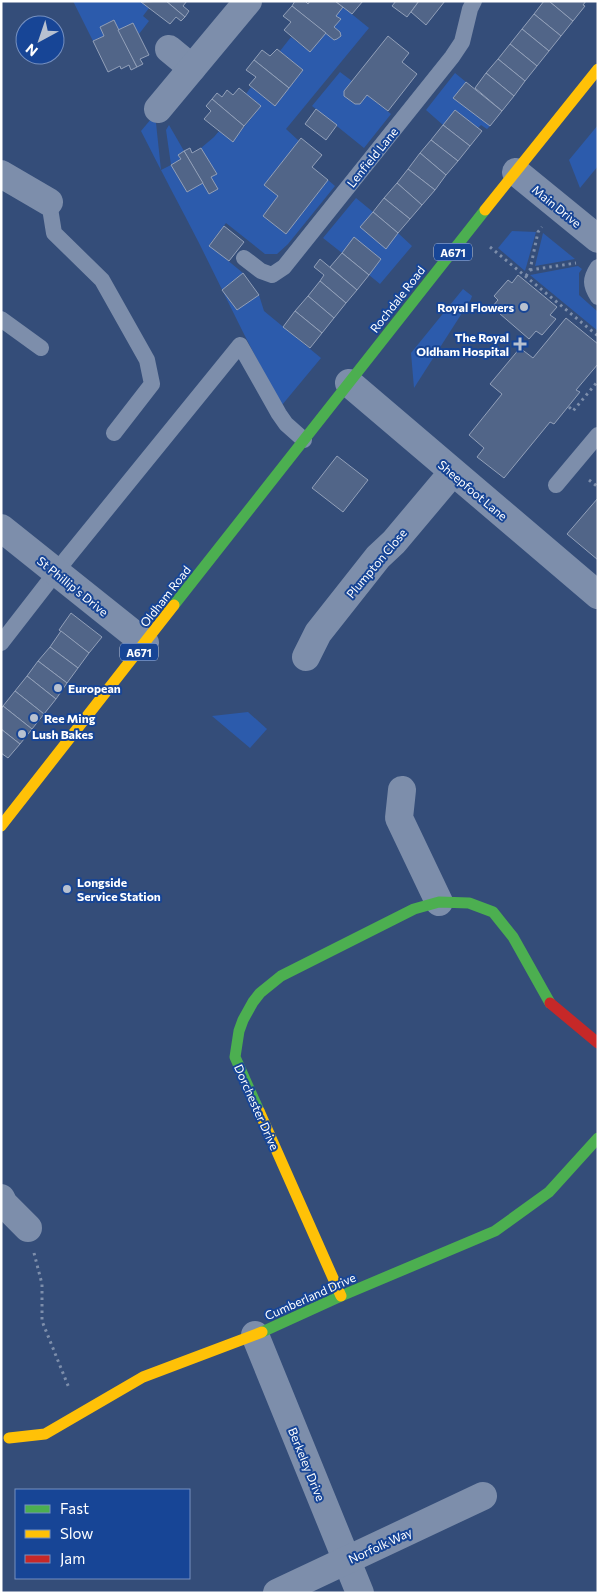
<svg xmlns="http://www.w3.org/2000/svg" width="599" height="1594" viewBox="0 0 599 1594" font-family="Commissioner,sans-serif">
<style>
.green{fill:#2c5bac}
.building{fill:#516588;stroke:#92a0b9}
.lines{fill:none;stroke-linecap:round;stroke-linejoin:round}
.path{stroke:#7d8eab;stroke-width:3;stroke-dasharray:2.5 4;stroke-linecap:butt}
.lane{stroke:#7d8eab;stroke-width:16}
.street{stroke:#7d8eab;stroke-width:28}
.fast{stroke:#4caf50;stroke-width:11}
.slow{stroke:#ffc107;stroke-width:11}
.jam{stroke:#c62828;stroke-width:11}
.poi-dot{fill:#b8c1d0;stroke:#174596;stroke-width:2}
.labels{text-anchor:middle;dominant-baseline:central;stroke-width:4;stroke-linejoin:round;paint-order:stroke}
.shield{fill:#174596;stroke:#b9c7e0;stroke-width:1}
.shield-label{font-size:11px;font-weight:bold;fill:#fff}
.street-label{font-size:12px;fill:#fff;stroke:#174596}
.poi-label{font-size:12px;font-weight:bold;fill:#fff;stroke:#174596;text-anchor:start}
</style>
<rect width="100%" height="100%" fill="#344d79"/>
<!-- green -->
<g class="green">
<polygon points="73,1 142,1 149,8 143,16 149,21 139,34 133,23 118,30 113,20 100,27 104,36 93,41"/>
<path d="M343,7L369,28L286,129L299,141L264,185L278,196L263,216L286,234L328,180L335,186L288,244L277,254H265L226,223L209,245L243,273L222,290L237,310L259,295L264,311L321,358L282,405C252,353 226,297 199,243C180,206 160,169 141,131L151,119L156,123L161,170L171,165L166,130L169,125L184,151L181,159L171,165L187,192L203,183L209,194L218,189L211,177L217,174L201,148L214,137L219,131L233,141L261,106L246,94L251,87L275,106L303,70L280,51L291,37L310,52L326,33L334,40L337,39L341,36L340,32L334,27L341,19L336,16Z"/>
<polygon points="340,72 352,81 344,96 355,104 360,104 367,95 391,114 364,148 312,106"/>
<polygon points="455,73 466,82 454,98 490,126 487,129 481,125 478,128 455,110 443,125 426,110"/>
<polygon points="598,125 598,166 580,188 569,160"/>
<polygon points="356,198 373,212 386,248 398,233 412,246 380,284 369,275 381,259 354,238 342,253 323,238"/>
<polygon points="512,231 536,232 525,271 498,248"/>
<polygon points="543,233 575,259 535,266"/>
<polygon points="578,266 582,269 579,273 579,295 598,312 598,331 530,275"/>
<polygon points="463,289 472,296 471,299 414,388 411,353"/>
<polygon points="248,712 267,729 250,748 212,716"/>
</g>
<!-- building -->
<g class="building">
<polygon points="166,1 187,1 183,6 189,11 185,17"/>
<polygon points="166,1 185,17 181,21 176,17 170,24 141,2"/>
<polygon points="295,1 305,1 308,4 310,1 335,1 343,7 336,16 341,19 334,27 340,32 341,36 337,39 334,40 292,6"/>
<polygon points="335,1 363,1 352,14"/>
<polygon points="396,1 419,1 407,17 392,6"/>
<polygon points="419,1 445,1 426,25 411,12"/>
<polygon points="544,1 549,1 573,21 561,36 534,14"/>
<polygon points="549,1 586,1 583,5 585,6 573,21"/>
<polygon points="292,6 326,33 310,52 284,30 291,22 283,16"/>
<polygon points="534,14 561,36 549,51 522,29"/>
<polygon points="114,20 137,67 131,70 129,65 121,69 120,66 108,72 93,41 104,36 100,27"/>
<polygon points="133,23 149,55 140,59 143,64 137,67 118,30"/>
<polygon points="522,29 549,51 537,66 510,44"/>
<polygon points="388,36 409,53 402,62 417,74 388,111 367,95 360,104 355,104 344,96 344,91"/>
<polygon points="510,44 537,66 525,81 498,59"/>
<polygon points="277,49 303,70 289,88 254,60 262,50 270,56"/>
<polygon points="498,59 525,81 514,96 486,73"/>
<polygon points="254,60 289,88 275,106 249,85 256,77 246,70"/>
<polygon points="486,73 514,96 502,111 475,88"/>
<polygon points="466,82 502,111 490,126 453,98"/>
<polygon points="239,88 261,106 244,126 212,99 217,93 222,97 227,90 233,95"/>
<polygon points="212,99 244,126 233,142 204,119 211,111 206,106"/>
<polygon points="316,109 337,125 326,140 305,124"/>
<polygon points="455,110 482,131 470,146 443,125"/>
<polygon points="443,125 470,146 458,161 431,140"/>
<polygon points="301,138 322,155 312,167 328,180 286,234 263,216 278,196 264,185"/>
<polygon points="431,140 458,161 446,175 420,153"/>
<polygon points="190,148 192,153 201,148 217,174 211,177 218,189 209,194 184,151"/>
<polygon points="184,151 203,183 187,192 171,165 181,159 178,155"/>
<polygon points="420,153 446,175 435,190 408,169"/>
<polygon points="408,169 435,190 422,205 397,183"/>
<polygon points="397,183 422,205 410,219 384,198"/>
<polygon points="384,198 410,219 398,233 373,212"/>
<polygon points="373,212 398,233 386,249 360,227"/>
<polygon points="224,226 244,242 229,261 209,246"/>
<polygon points="354,237 381,259 369,275 342,253"/>
<polygon points="342,253 369,275 357,290 330,267"/>
<polygon points="320,259 357,290 346,303 320,281 324,275 314,267"/>
<polygon points="243,273 259,295 237,310 222,290"/>
<polygon points="518,275 557,307 550,315 556,319 542,335 536,331 529,339 492,307 498,300 494,296 508,280 512,283"/>
<polygon points="320,281 346,303 334,318 308,296"/>
<polygon points="308,296 334,318 322,333 295,311"/>
<polygon points="295,311 322,333 310,348 283,327"/>
<polygon points="566,318 598,344 598,364 576,390 580,392 554,424 550,422 504,478 477,457 484,448 469,435 502,394 490,384 520,348 533,358"/>
<polygon points="337,456 368,480 343,512 312,488"/>
<polygon points="598,498 598,560 567,534"/>
<polygon points="71,613 102,637 89,653 59,630"/>
<polygon points="61,631 89,653 78,668 50,647"/>
<polygon points="50,647 78,668 67,683 38,661"/>
<polygon points="38,661 67,683 56,699 27,676"/>
<polygon points="27,676 56,699 44,714 15,691"/>
<polygon points="15,691 44,714 32,729 3,706"/>
<polygon points="3,706 32,729 20,744 1,729 1,709"/>
<polygon points="1,729 20,744 8,758 1,753"/>
</g>
<g class="lines">
<!-- path -->
<g class="path">
<polyline points="490,247 598,336"/>
<polyline points="530,270 576,263"/>
<polyline points="526,276 530,270 538,232 542,227"/>
<polyline points="569,407 573,411 598,381"/>
<polyline points="589,480 598,487"/>
<polyline points="34,1253 42,1284 42,1321 69,1388"/>
</g>
<!-- lane -->
<g class="lane">
<polyline points="49,202 54,233 102,280 147,360 152,384 114,433"/>
<polyline points="244,258 261,271 272,275 284,267 452,57 462,42 470,9 474,1"/>
<path d="M598,267C590,279 590,285 598,297"/>
<polyline points="1,319 41,348"/>
<polyline points="556,485 598,435"/>
<polyline points="1,643 67,558 240,345 279,414 286,424 304,440"/>
</g>
<!-- street -->
<g class="street">
<polyline points="169,49 192,68"/>
<polyline points="158,109 248,1"/>
<polyline points="516,172 598,239"/>
<polyline points="1,174 49,202"/>
<polyline points="349,383 598,595"/>
<polyline points="1,528 145,643"/>
<polyline points="306,657 318,633 378,557 394,542 452,473"/>
<polyline points="402,790 399,818 439,902"/>
<polyline points="1,1198 4,1204 28,1228"/>
<polyline points="255,1335 360,1593"/>
<polyline points="277,1593 483,1496"/>
</g>
<!-- fast -->
<g class="fast">
<polyline points="174,605 485,210"/>
<polyline points="259,1111 235,1057 239,1031 243,1020 253,1002 260,993 281,976 414,909 439,902 469,903 493,912 513,937 550,1003"/>
<polyline points="262,1332 341,1296 495,1231 549,1192 598,1138"/>
</g>
<!-- slow -->
<g class="slow">
<polyline points="485,210 598,69"/>
<polyline points="1,826 174,605"/>
<polyline points="259,1111 341,1296"/>
<polyline points="9,1438 45,1434 143,1377 262,1332"/>
</g>
<!-- jam -->
<polyline class="jam" points="550,1003 598,1043"/>
</g>
<!-- markers -->
<g class="poi-dot">
<circle cx="524" cy="307" r="5"/>
<path d="M517.5 336.5h5v5h5v5h-5v5h-5v-5h-5v-5h5z"/>
<circle cx="58" cy="688" r="5"/>
<circle cx="34" cy="718" r="5"/>
<circle cx="22" cy="734" r="5"/>
<circle cx="67" cy="889" r="5"/>
</g>
<g class="labels">
<!-- shield labels -->
<g class="shield">
<rect x="434" y="243.5" width="38" height="17" rx="4"/>
<rect x="120" y="643.5" width="38" height="17" rx="4"/>
</g>
<g class="shield-label">
<text x="453" y="252">A671</text>
<text x="139" y="652">A671</text>
</g>
<!-- street labels -->
<g class="street-label">
<text transform="translate(372 157) rotate(-51)">Lenfield Lane</text>
<text transform="translate(557 206) rotate(39)">Main Drive</text>
<text transform="translate(397 299) rotate(-52)">Rochdale Road</text>
<text transform="translate(473 490) rotate(40)">Sheepfoot Lane</text>
<text transform="translate(376 563) rotate(-50)">Plumpton Close</text>
<text transform="translate(73 586) rotate(39)">St Phillip's Drive</text>
<text transform="translate(165 596) rotate(-52)">Oldham Road</text>
<text transform="translate(257 1107) rotate(66)">Dorchester Drive</text>
<text transform="translate(310 1296) rotate(-24)">Cumberland Drive</text>
<text transform="translate(307 1464) rotate(68)">Berkeley Drive</text>
<text transform="translate(380 1545) rotate(-25)">Norfolk Way</text>
</g>
<!-- poi labels -->
<g class="poi-label">
<text x="514" y="307" text-anchor="end">Royal Flowers</text>
<text x="509" y="337" text-anchor="end">The Royal<tspan x="509" dy="14">Oldham Hospital</tspan></text>
<text x="68" y="688">European</text>
<text x="44" y="718">Ree Ming</text>
<text x="32" y="734">Lush Bakes</text>
<text x="77" y="882">Longside<tspan x="77" dy="14">Service Station</tspan></text>
</g>
</g>
<!-- border -->
<rect width="599" height="1594" fill="none" stroke="#ffffff" stroke-width="5"/>
<!-- legend -->
<rect x="15" y="1489" width="175" height="90" fill="#174596" stroke="#748fc0"/>
<rect x="25" y="1505" width="25" height="8" fill="#4caf50" stroke="#748fc0"/>
<text x="60" y="1514" font-size="15" fill="#ffffff">Fast</text>
<rect x="25" y="1530" width="25" height="8" fill="#ffc107" stroke="#748fc0"/>
<text x="60" y="1539" font-size="15" fill="#ffffff">Slow</text>
<rect x="25" y="1555" width="25" height="8" fill="#c62828" stroke="#748fc0"/>
<text x="60" y="1564" font-size="15" fill="#ffffff">Jam</text>
<!-- north arrow -->
<g transform="translate(40 40) rotate(220)"><circle r="24" fill="#174596" stroke="#748fc0"/>
<path d="M0-4L9 19L0 12L-9 19Z" fill="#b8c1d0"/>
<text y="-8" font-size="14" font-weight="bold" text-anchor="middle" fill="#ffffff">N</text>
</g>
</svg>
